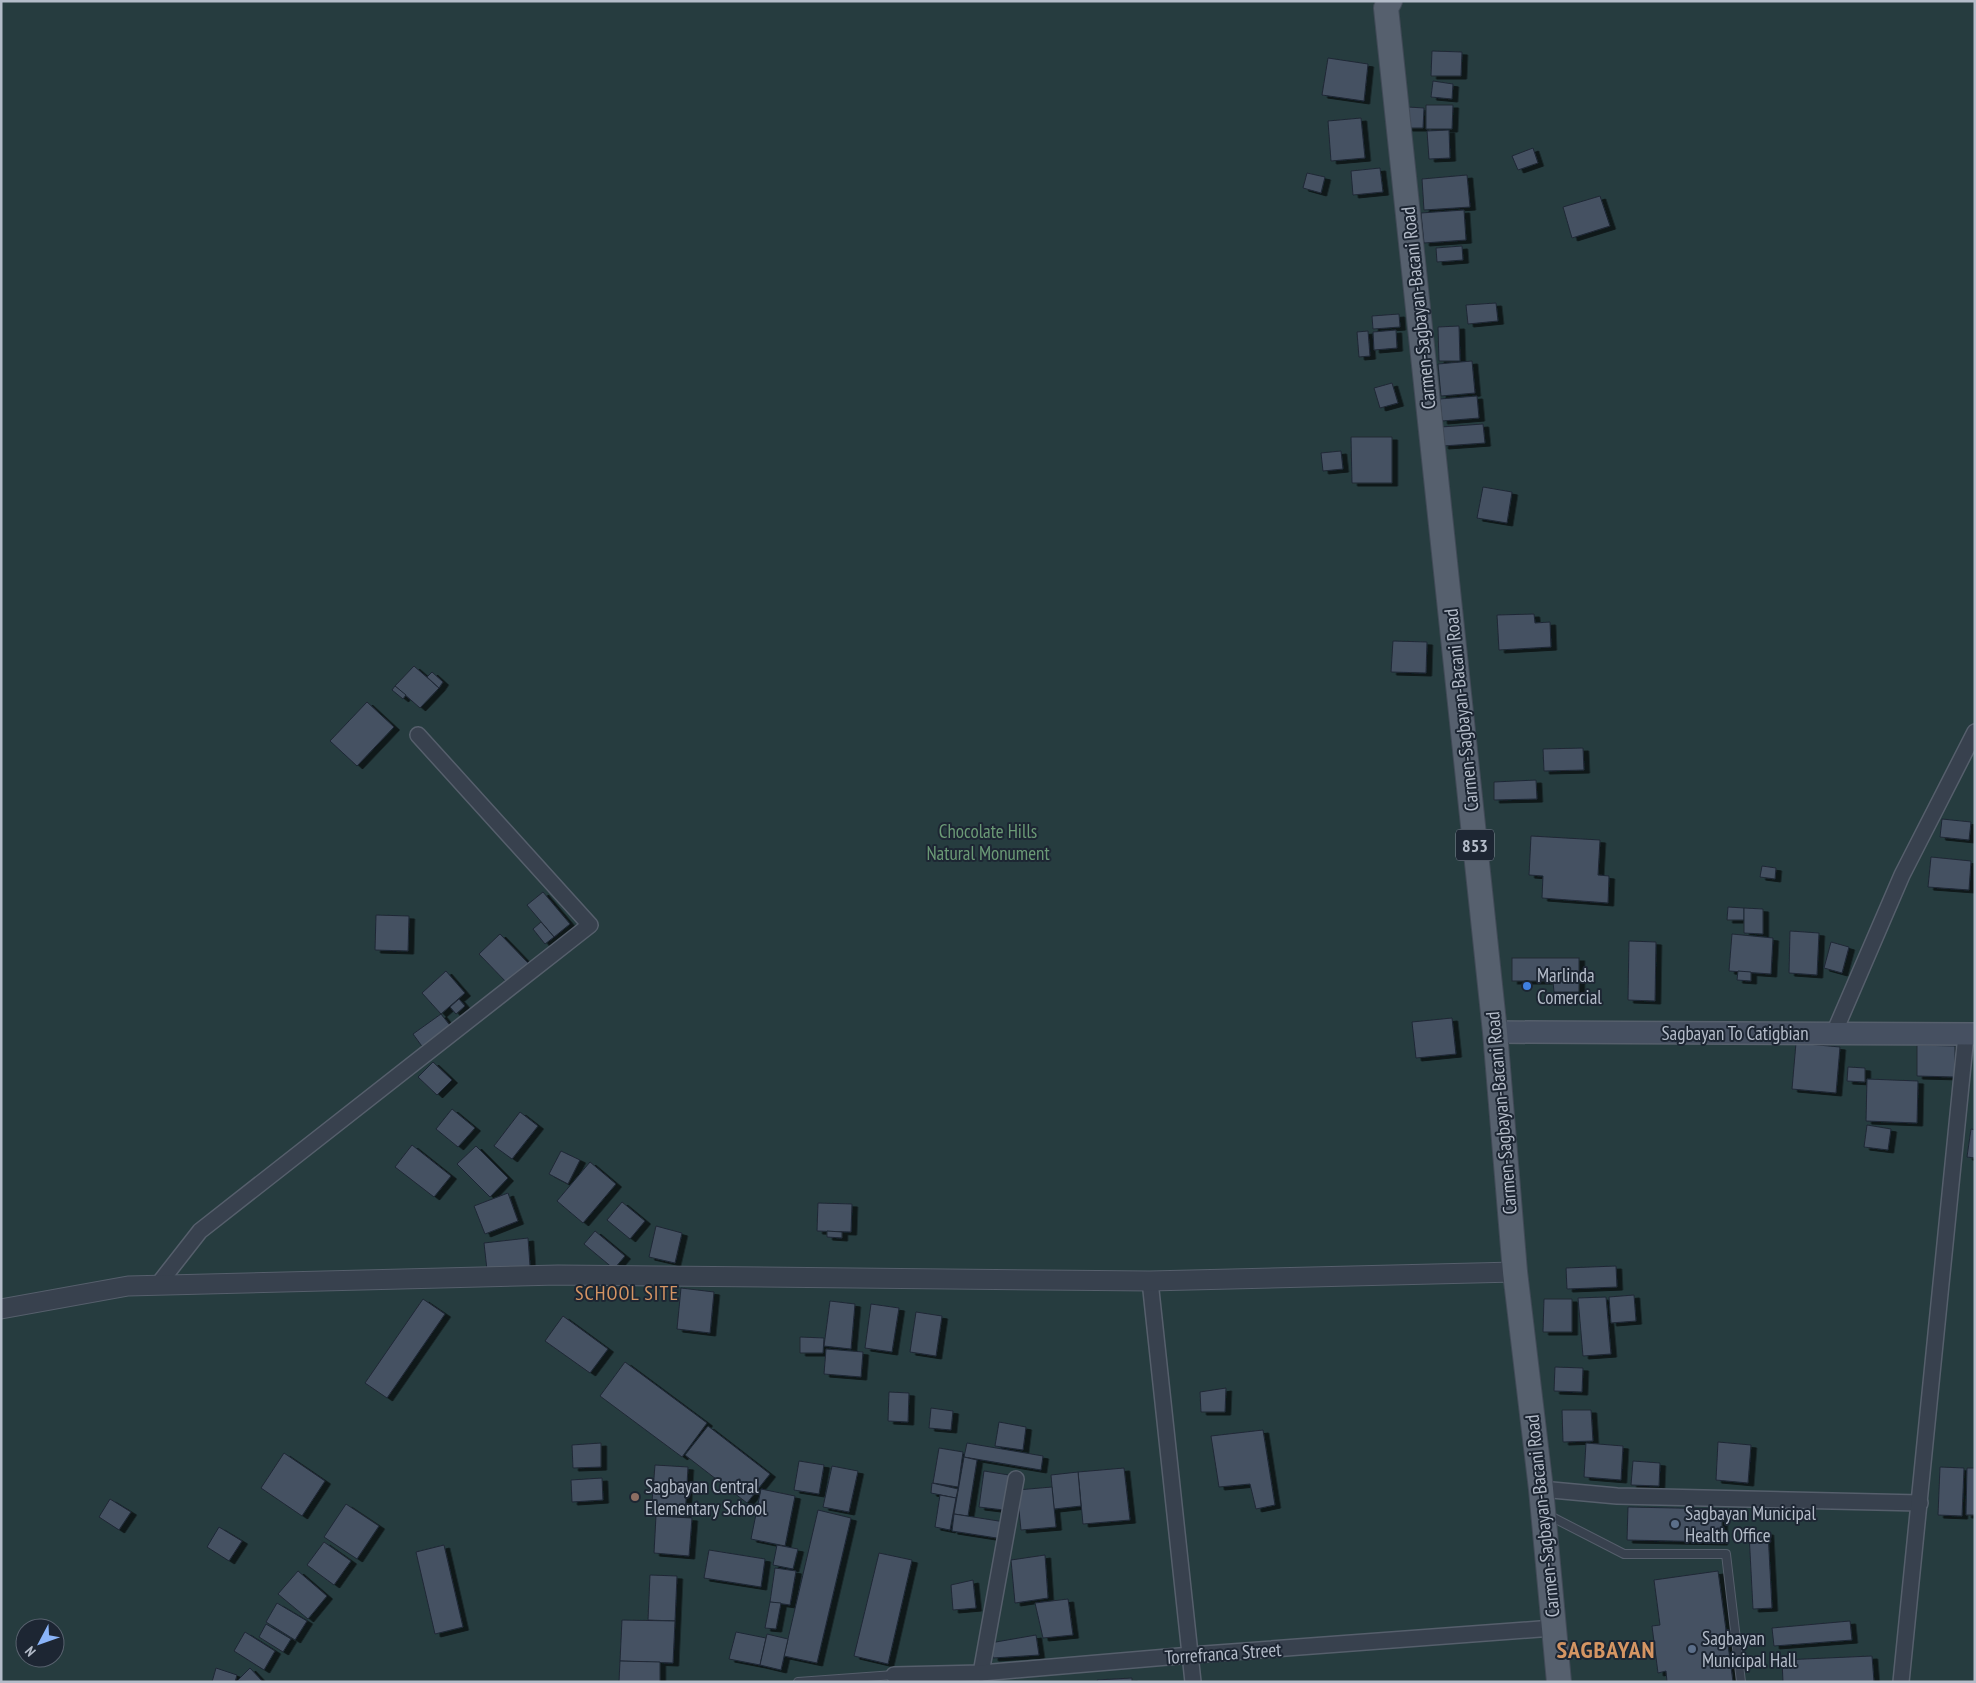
<svg xmlns="http://www.w3.org/2000/svg" width="1976" height="1683" viewBox="0 0 1976 1683" font-family="'PT Sans Narrow',sans-serif">
<style>
.green{fill:#263c3f;fill-rule:evenodd}
.building{fill:#455162;stroke:#1f2835;filter:url(#shadow)}
.lines{fill:none;stroke-linecap:round;stroke-linejoin:round}
.service-casing{stroke:#565f6c;stroke-width:10}
.minor-casing{stroke:#565f6c;stroke-width:18}
.tertiary-casing{stroke:#565f6c;stroke-width:21}
.secondary-casing{stroke:#565f6c;stroke-width:24}
.primary-casing{stroke:#414a57;stroke-width:26}
.service{stroke:#38414e;stroke-width:8}
.minor{stroke:#38414e;stroke-width:15}
.tertiary{stroke:#38414e;stroke-width:19}
.secondary{stroke:#465061;stroke-width:21}
.primary{stroke:#56606e;stroke-width:24}
.shop-dot{fill:#3f7fe0;stroke:#1d2633;stroke-width:2}
.education-dot{fill:#8d6e63;stroke:#1d2633;stroke-width:2}
.service-dot{fill:#5c6f8a;stroke:#1d2633;stroke-width:2}
.labels{text-anchor:middle;dominant-baseline:central;stroke-width:4;stroke-linejoin:round;paint-order:stroke}
.shield{fill:#1d2633;stroke:#878f9c;stroke-width:1}
.shield-label{font-size:18px;font-weight:bold;fill:#b4bcc9}
.street-label{font-size:19px;fill:#b4bcc9;stroke:#1d2633}
.park-label{font-size:19px;fill:#6b9a76;stroke:#1d2633}
.poi-label{font-size:19px;fill:#b4bcc9;stroke:#1d2633;text-anchor:start}
.neighbourhood-label{font-size:20px;letter-spacing:1px;fill:#d59563;stroke:#1d2633}
.district-label{font-size:24px;font-weight:bold;letter-spacing:1px;fill:#d59563;stroke:#1d2633}
</style>
<defs>
<filter id="shadow"><feDropShadow dx="5.5" dy="3" stdDeviation="0" flood-color="#0009"/></filter>
</defs>
<rect width="100%" height="100%" fill="#242f3e"/>
<!-- green -->
<path class="green" d="M1,1H1975V1682H1ZM25,1628H55V1658H25Z"/>
<!-- building -->
<g class="building">
<polygon points="1432,51 1462,52 1461,76 1431,76"/>
<polygon points="1328,58 1368,64 1364,101 1322,95"/>
<polygon points="1433,81 1453,84 1452,99 1431,97"/>
<polygon points="1426,105 1453,105 1452,129 1426,129"/>
<polygon points="1408,107 1424,108 1423,128 1407,128"/>
<polygon points="1361,118 1365,158 1331,161 1328,121"/>
<polygon points="1449,130 1450,158 1429,159 1427,131"/>
<polygon points="1533,148 1538,163 1518,170 1512,156"/>
<polygon points="1380,168 1383,192 1353,195 1351,171"/>
<polygon points="1307,173 1325,177 1321,193 1303,188"/>
<polygon points="1467,175 1470,207 1424,210 1422,179"/>
<polygon points="1600,196 1610,226 1572,238 1563,207"/>
<polygon points="1464,210 1466,240 1424,243 1421,213"/>
<polygon points="1462,246 1463,260 1437,262 1436,248"/>
<polygon points="1496,303 1498,321 1468,324 1466,305"/>
<polygon points="1399,314 1400,327 1373,329 1372,316"/>
<polygon points="1459,326 1460,361 1439,361 1438,327"/>
<polygon points="1396,330 1397,348 1374,350 1373,332"/>
<polygon points="1368,331 1370,356 1359,357 1357,332"/>
<polygon points="1472,361 1475,393 1441,396 1438,364"/>
<polygon points="1392,383 1398,403 1380,408 1374,388"/>
<polygon points="1477,396 1479,418 1442,421 1440,399"/>
<polygon points="1483,424 1485,443 1443,446 1441,427"/>
<polygon points="1351,437 1392,437 1392,483 1352,483"/>
<polygon points="1341,451 1343,469 1323,471 1321,453"/>
<polygon points="1483,487 1512,492 1507,523 1477,518"/>
<polygon points="1534,614 1535,623 1550,622 1551,647 1499,650 1497,615"/>
<polygon points="1393,641 1427,642 1426,673 1391,672"/>
<polygon points="414,666 439,688 420,708 395,686"/>
<polygon points="432,672 443,682 439,688 427,677"/>
<polygon points="395,686 406,695 403,699 392,690"/>
<polygon points="367,702 394,727 357,766 330,741"/>
<polygon points="1583,748 1584,770 1544,771 1543,749"/>
<polygon points="1536,780 1537,799 1494,800 1494,782"/>
<polygon points="1942,819 1971,822 1969,840 1940,837"/>
<polygon points="1531,836 1600,840 1598,875 1609,876 1608,903 1542,898 1543,876 1529,875"/>
<polygon points="1931,857 1971,861 1969,890 1928,887"/>
<polygon points="1762,866 1776,868 1775,879 1760,877"/>
<polygon points="543,892 570,924 554,937 527,905"/>
<polygon points="1728,907 1744,908 1744,920 1727,920"/>
<polygon points="1744,908 1763,909 1763,934 1744,933"/>
<polygon points="376,915 409,916 408,951 375,950"/>
<polygon points="541,922 554,937 545,944 533,929"/>
<polygon points="1790,931 1819,933 1817,975 1789,973"/>
<polygon points="500,934 529,964 508,984 479,954"/>
<polygon points="1732,934 1773,938 1771,974 1729,971"/>
<polygon points="1629,941 1656,942 1655,1001 1628,1000"/>
<polygon points="1831,942 1849,947 1842,973 1824,968"/>
<rect x="1512" y="958" width="67" height="23"/>
<polygon points="446,971 465,993 441,1014 422,993"/>
<polygon points="1738,971 1751,972 1751,981 1737,980"/>
<polygon points="1553,981 1579,981 1579,992 1554,992"/>
<polygon points="459,999 465,1006 456,1014 450,1007"/>
<polygon points="441,1014 452,1028 424,1049 413,1034"/>
<polygon points="1452,1018 1456,1054 1416,1058 1412,1022"/>
<polygon points="1796,1043 1840,1047 1836,1093 1792,1089"/>
<polygon points="1917,1045 1955,1046 1955,1077 1917,1076"/>
<polygon points="433,1062 452,1080 437,1095 418,1077"/>
<polygon points="1848,1067 1865,1068 1865,1082 1847,1081"/>
<polygon points="1867,1079 1918,1081 1917,1123 1866,1121"/>
<polygon points="452,1109 475,1128 458,1147 436,1129"/>
<polygon points="520,1112 538,1126 512,1159 494,1146"/>
<polygon points="1867,1125 1891,1129 1888,1150 1864,1147"/>
<polygon points="1971,1129 1975,1130 1975,1158 1967,1157"/>
<polygon points="412,1145 451,1176 434,1197 395,1167"/>
<polygon points="476,1146 508,1178 490,1197 457,1164"/>
<polygon points="561,1151 580,1160 568,1184 549,1174"/>
<polygon points="590,1162 616,1184 583,1223 557,1201"/>
<polygon points="508,1193 518,1221 485,1234 474,1206"/>
<polygon points="622,1202 645,1221 630,1239 607,1220"/>
<polygon points="818,1203 852,1204 851,1232 817,1231"/>
<polygon points="656,1226 682,1233 675,1263 649,1257"/>
<polygon points="595,1231 625,1256 614,1269 584,1244"/>
<polygon points="827,1231 842,1232 842,1238 827,1237"/>
<polygon points="528,1238 530,1266 487,1270 484,1243"/>
<polygon points="1616,1266 1617,1287 1567,1289 1566,1268"/>
<polygon points="681,1288 714,1292 710,1333 677,1329"/>
<polygon points="1634,1295 1636,1321 1611,1323 1609,1297"/>
<polygon points="1606,1297 1611,1354 1583,1356 1578,1298"/>
<polygon points="423,1299 445,1314 387,1398 365,1383"/>
<polygon points="1544,1299 1572,1299 1572,1332 1543,1332"/>
<polygon points="830,1301 855,1304 851,1349 824,1346"/>
<polygon points="871,1304 899,1308 892,1352 865,1348"/>
<polygon points="916,1312 942,1316 936,1356 910,1352"/>
<polygon points="563,1316 608,1349 590,1373 545,1341"/>
<polygon points="800,1337 824,1338 823,1353 800,1353"/>
<polygon points="826,1349 863,1352 861,1377 824,1374"/>
<polygon points="625,1362 707,1423 682,1457 600,1396"/>
<polygon points="1555,1367 1583,1368 1582,1392 1554,1391"/>
<polygon points="1226,1388 1225,1412 1201,1412 1200,1392"/>
<polygon points="889,1392 909,1393 908,1422 888,1421"/>
<polygon points="931,1408 953,1411 951,1430 929,1428"/>
<polygon points="1562,1410 1591,1410 1593,1441 1563,1442"/>
<polygon points="999,1422 1026,1427 1023,1450 995,1446"/>
<polygon points="708,1426 770,1474 747,1503 685,1455"/>
<polygon points="1263,1430 1275,1505 1256,1509 1250,1484 1219,1487 1211,1436"/>
<polygon points="1718,1442 1751,1445 1748,1483 1716,1480"/>
<polygon points="601,1443 601,1467 573,1468 572,1445"/>
<polygon points="967,1443 1043,1456 1041,1470 964,1457"/>
<polygon points="1586,1443 1623,1446 1621,1480 1584,1477"/>
<polygon points="939,1448 963,1452 958,1487 933,1483"/>
<polygon points="284,1453 325,1481 302,1516 261,1488"/>
<polygon points="964,1457 977,1460 968,1516 954,1514"/>
<polygon points="799,1461 824,1465 819,1494 794,1490"/>
<polygon points="1633,1461 1660,1463 1659,1486 1631,1485"/>
<polygon points="655,1465 688,1467 685,1517 651,1515"/>
<polygon points="832,1466 858,1471 849,1512 823,1507"/>
<polygon points="1940,1467 1964,1468 1962,1516 1938,1515"/>
<polygon points="1124,1468 1130,1520 1083,1524 1078,1472"/>
<polygon points="1967,1468 1975,1468 1975,1515 1966,1515"/>
<polygon points="984,1471 1009,1475 1004,1510 979,1507"/>
<polygon points="1078,1472 1081,1506 1054,1509 1051,1475"/>
<polygon points="602,1478 603,1500 572,1502 571,1480"/>
<polygon points="932,1483 958,1489 956,1498 931,1493"/>
<polygon points="1052,1487 1056,1527 1021,1530 1017,1490"/>
<polygon points="761,1489 795,1496 785,1546 751,1539"/>
<polygon points="940,1495 956,1498 950,1530 935,1527"/>
<polygon points="110,1499 131,1512 119,1530 99,1517"/>
<polygon points="346,1504 379,1526 357,1559 324,1537"/>
<polygon points="1628,1507 1722,1509 1722,1542 1627,1540"/>
<polygon points="818,1510 851,1518 817,1663 784,1656"/>
<polygon points="954,1514 1005,1522 1003,1539 952,1531"/>
<polygon points="656,1516 692,1518 689,1556 654,1553"/>
<polygon points="219,1527 242,1541 229,1561 207,1547"/>
<polygon points="1768,1532 1772,1608 1753,1609 1749,1533"/>
<polygon points="324,1542 351,1561 334,1585 307,1565"/>
<polygon points="444,1545 463,1627 435,1634 416,1552"/>
<polygon points="777,1545 798,1549 793,1569 773,1565"/>
<polygon points="709,1550 765,1559 761,1587 704,1578"/>
<polygon points="879,1553 912,1560 888,1664 854,1656"/>
<polygon points="1045,1555 1048,1598 1015,1603 1011,1560"/>
<polygon points="775,1568 796,1571 790,1605 770,1602"/>
<polygon points="298,1571 327,1596 308,1619 278,1594"/>
<polygon points="1718,1571 1733,1682 1667,1682 1666,1671 1658,1673 1652,1626 1660,1625 1654,1580"/>
<polygon points="650,1575 677,1576 675,1621 648,1620"/>
<polygon points="973,1580 976,1608 953,1610 951,1585"/>
<polygon points="1068,1599 1073,1635 1043,1638 1035,1603"/>
<polygon points="770,1602 781,1603 776,1629 765,1628"/>
<polygon points="277,1603 307,1621 295,1640 266,1622"/>
<polygon points="622,1620 675,1621 673,1663 620,1661"/>
<polygon points="1850,1621 1852,1640 1774,1646 1772,1628"/>
<polygon points="266,1624 291,1639 283,1652 259,1637"/>
<polygon points="245,1632 275,1651 264,1670 234,1651"/>
<polygon points="736,1632 766,1638 760,1665 729,1659"/>
<polygon points="767,1634 788,1639 781,1670 760,1665"/>
<polygon points="1036,1635 1039,1655 993,1658 990,1643"/>
<polygon points="1872,1656 1874,1682 1783,1682 1782,1660"/>
<polygon points="620,1661 660,1662 660,1682 619,1682"/>
<polygon points="216,1668 237,1675 235,1682 212,1682"/>
<polygon points="250,1668 263,1682 237,1681"/>
<polygon points="1132,1678 1132,1682 1098,1682 1097,1680"/>
</g>
<g class="lines">
<!-- service casing -->
<g class="service-casing">
<g id="service">
<polyline points="1548,1515 1624,1554 1726,1554 1741,1682"/>
<polyline points="798,1682 894,1675"/>
</g>
</g>
<!-- minor casing -->
<g class="minor-casing">
<g id="minor">
<polyline points="1834,1033 1902,875 1975,732"/>
<polyline points="1150,1281 1193,1682"/>
<polyline points="157,1286 200,1231 590,925 418,735"/>
<polyline points="1541,1489 1617,1496 1920,1503"/>
<polyline points="981,1673 1016,1479"/>
<polyline points="894,1675 981,1673 1191,1655 1553,1628"/>
<polyline points="1901,1682 1966,1035"/>
</g>
</g>
<!-- tertiary casing -->
<g class="tertiary-casing">
<polyline id="tertiary" points="1,1309 128,1286 558,1275 1150,1281 1515,1272"/>
</g>
<!-- secondary casing -->
<g class="secondary-casing">
<polyline id="secondary" points="1495,1032 1975,1034"/>
</g>
<!-- primary casing -->
<g class="primary-casing">
<polyline id="primary" points="1390,1 1386,8 1495,1032 1515,1272 1541,1489 1559,1682"/>
</g>
<!-- service -->
<use href="#service" class="service"/>
<!-- minor -->
<use href="#minor" class="minor"/>
<!-- tertiary -->
<use href="#tertiary" class="tertiary"/>
<!-- secondary -->
<use href="#secondary" class="secondary"/>
<!-- primary -->
<use href="#primary" class="primary"/>
</g>
<!-- markers -->
<circle class="shop-dot" cx="1527" cy="986" r="5"/>
<circle class="education-dot" cx="635" cy="1497" r="5"/>
<g class="service-dot">
<circle cx="1675" cy="1524" r="5"/>
<circle cx="1692" cy="1649" r="5"/>
</g>
<g class="labels">
<!-- shield labels -->
<rect class="shield" x="1456" y="829.5" width="38" height="31" rx="4"/>
<g class="shield-label">
<text x="1475" y="845">853</text>
</g>
<!-- street labels -->
<g class="street-label">
<text transform="translate(1418 308) rotate(-96)">Carmen-Sagbayan-Bacani Road</text>
<text transform="translate(1461 710) rotate(-96)">Carmen-Sagbayan-Bacani Road</text>
<text x="1735" y="1033">Sagbayan To Catigbian</text>
<text transform="translate(1501 1113) rotate(-95)">Carmen-Sagbayan-Bacani Road</text>
<text transform="translate(1542 1516) rotate(-96)">Carmen-Sagbayan-Bacani Road</text>
<text transform="translate(1223 1653) rotate(-4)">Torrefranca Street</text>
</g>
<!-- park labels -->
<g class="park-label">
<text x="988" y="831">Chocolate Hills<tspan x="988" dy="22">Natural Monument</tspan></text>
</g>
<!-- poi labels -->
<g class="poi-label">
<text x="1537" y="975">Marlinda<tspan x="1537" dy="22">Comercial</tspan></text>
<text x="645" y="1486">Sagbayan Central<tspan x="645" dy="22">Elementary School</tspan></text>
<text x="1685" y="1513">Sagbayan Municipal<tspan x="1685" dy="22">Health Office</tspan></text>
<text x="1702" y="1638">Sagbayan<tspan x="1702" dy="22">Municipal Hall</tspan></text>
</g>
<!-- neighbourhood labels -->
<g class="neighbourhood-label">
<text x="627" y="1293">SCHOOL SITE</text>
</g>
<!-- district labels -->
<g class="district-label">
<text x="1606" y="1649">SAGBAYAN</text>
</g>
</g>
<!-- border -->
<rect width="1976" height="1683" fill="none" stroke="#b4bcc9" stroke-width="5"/>
<!-- north arrow -->
<g transform="translate(40 1643) rotate(229)"><circle r="24" fill="#1d2633" stroke="#59626f"/>
<path d="M0-4L9 19L0 12L-9 19Z" fill="#8ab4f8"/>
<text y="-8" font-size="14" font-weight="bold" text-anchor="middle" fill="#b4bcc9">N</text>
</g>
</svg>
